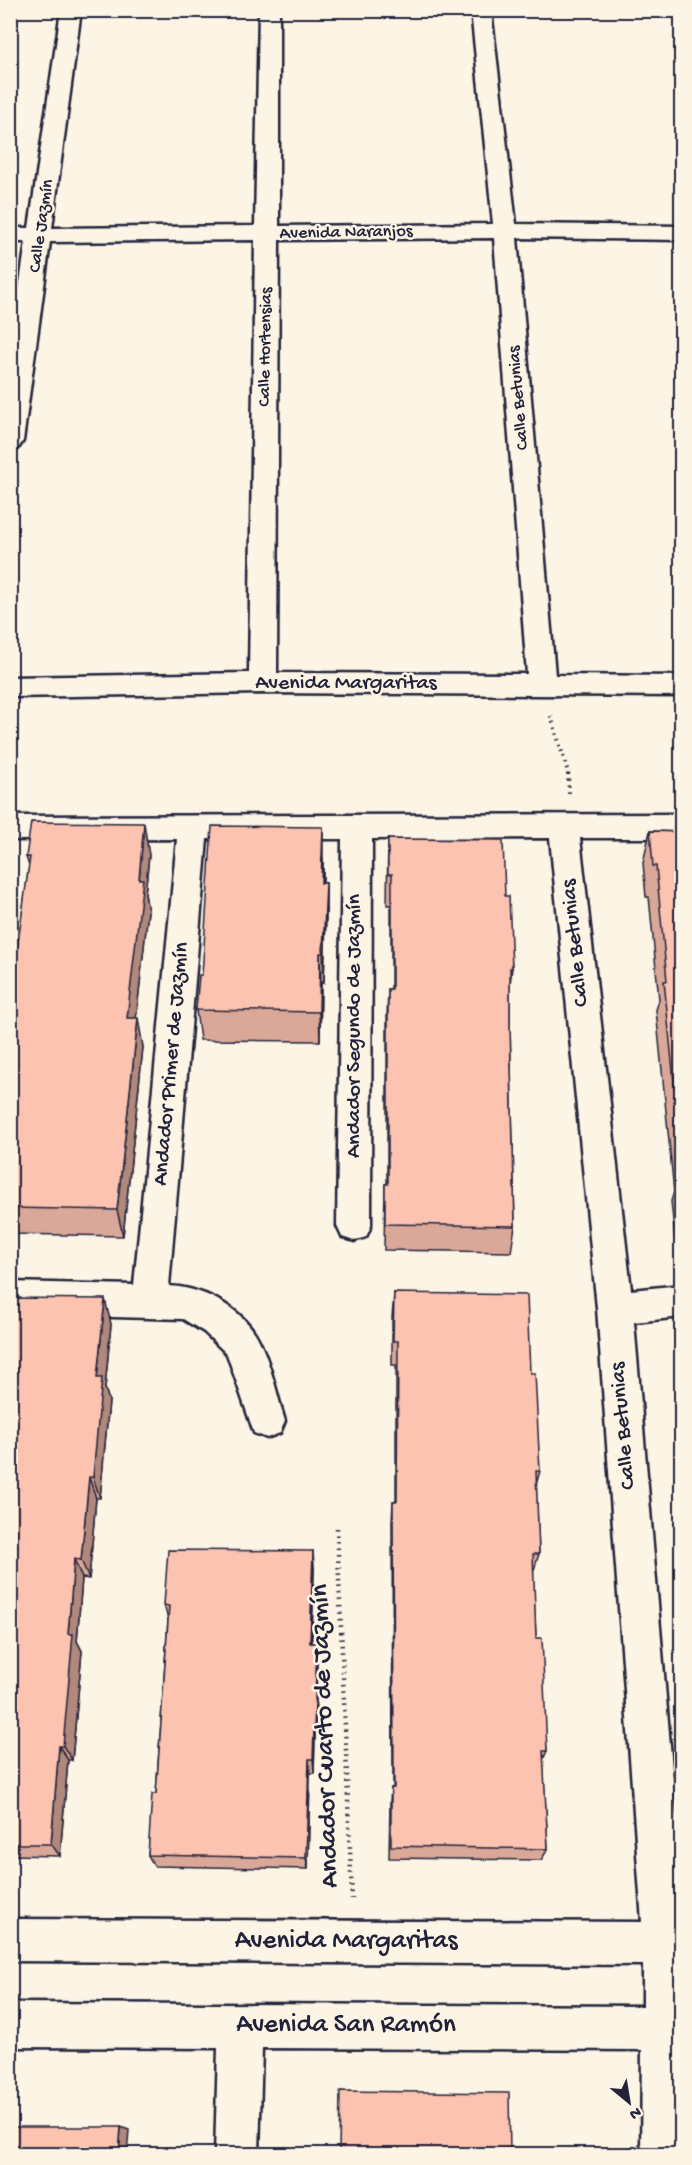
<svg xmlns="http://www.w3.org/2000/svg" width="692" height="2165" viewBox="0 0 692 2165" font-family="'Gochi Hand',sans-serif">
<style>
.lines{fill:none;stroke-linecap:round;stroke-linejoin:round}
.minor-casing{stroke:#22223b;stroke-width:5}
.path-far1{stroke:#22223b;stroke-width:4;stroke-dasharray:1.5 4.5;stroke-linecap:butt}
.path{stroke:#22223b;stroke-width:4.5;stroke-dasharray:1.5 5;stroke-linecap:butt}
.minor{fill:#fcf5e5;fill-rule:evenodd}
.wall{fill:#d9a898;stroke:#22223b;stroke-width:1.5}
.shaded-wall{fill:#b0887c;stroke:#22223b;stroke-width:1.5}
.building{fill:#fcc3b1;stroke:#22223b;stroke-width:1.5}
.labels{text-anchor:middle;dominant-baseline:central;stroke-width:5;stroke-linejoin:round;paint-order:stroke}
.far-street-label{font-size:18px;fill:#22223b;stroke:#fcf5e5}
.street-label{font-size:22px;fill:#22223b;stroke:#fcf5e5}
.near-street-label{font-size:27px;fill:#22223b;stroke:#fcf5e5}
</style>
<rect width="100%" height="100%" fill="#fcf5e5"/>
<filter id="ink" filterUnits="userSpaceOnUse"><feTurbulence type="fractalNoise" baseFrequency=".0167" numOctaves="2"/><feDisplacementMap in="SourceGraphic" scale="12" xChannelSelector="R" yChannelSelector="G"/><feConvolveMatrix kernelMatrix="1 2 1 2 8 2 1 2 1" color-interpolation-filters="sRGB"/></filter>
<g filter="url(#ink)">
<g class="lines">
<!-- minor casing -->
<g class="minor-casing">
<g id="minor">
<path d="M61,10H81L52,228L255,226L259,10H279V226L493,224L471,10H491L516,224L682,226V240L517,238L555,675L682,676V696L263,693L10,697V677L249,673L255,240L50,242L23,441L19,447L10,449V350L26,242H10V228H29ZM494,238L527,674L277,673L279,240Z"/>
<path d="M682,814V838H580L631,1290L682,1285V1317L634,1322L682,1886V2154H641L642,2050L262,2048L259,2154H215L218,2048L10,2047V2003L643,2006V1965L10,1961V1919L642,1922L597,1308L550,838L372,839L371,1226L366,1237L354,1241L342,1237L337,1226L342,839H207L169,1286C200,1287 238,1306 255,1333C269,1356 277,1395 285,1421L280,1433L267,1438L254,1433L227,1354L204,1332L183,1319L10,1314V1282L134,1285L177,839L10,840V816Z"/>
</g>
</g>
<!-- path-far1 -->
<polyline class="path-far1" points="551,716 568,772 569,793"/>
<!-- path -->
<polyline class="path" points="337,1528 352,1899"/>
<!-- minor -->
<use href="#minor" class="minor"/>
</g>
<!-- wall -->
<g class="wall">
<polygon points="650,831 681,832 681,1241 675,1240 671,1201 674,1192 656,1010 659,1000 649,897 646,897 643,863"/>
<polygon points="388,839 505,896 512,968 510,985 510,1026 515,1226 511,1252 384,1250 385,1184 387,1184 387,1018 388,989 391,989 391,905 387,905"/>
<polygon points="149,855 145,894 148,911 136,1018 143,1047 123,1236 10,1234 10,1066 13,1050 10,1042 11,971 14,971 29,866 26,857"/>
<polygon points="323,859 323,883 326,883 326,914 324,983 321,983 320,1041 200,1040 196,1010 202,975"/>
<polygon points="394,1293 530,1373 540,1471 536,1485 539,1554 533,1573 536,1638 547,1751 543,1760 548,1849 541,1860 389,1858 390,1801 391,1788 393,1788 392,1522 393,1501 396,1501 396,1365 392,1365 392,1318"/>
<polygon points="10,1298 111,1324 105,1388 109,1401 100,1498 96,1498 89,1579 82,1578 77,1641 82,1651 72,1760 68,1760 60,1856 10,1855"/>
<polygon points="313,1551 314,1570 312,1643 317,1643 317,1660 314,1773 310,1773 308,1869 154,1866 148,1855 156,1794 168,1619 164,1605"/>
</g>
<!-- shaded-wall -->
<g class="shaded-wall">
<polygon points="144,823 149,855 145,894 148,911 133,1047 127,1018"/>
<polygon points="323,827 323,859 322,914 321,883"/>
<polygon points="326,883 326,914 324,983 323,953"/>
<polygon points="320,953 321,983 320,1041 319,1012"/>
<polygon points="138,1018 143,1047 123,1236 117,1210"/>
<polygon points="105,1299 111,1324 105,1388 109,1401 100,1498 93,1477 97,1378"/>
<polygon points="89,1477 96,1498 89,1579 81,1560"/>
<polygon points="313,1551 314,1570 311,1660 310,1643"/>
<polygon points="74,1559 82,1578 77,1641 82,1651 72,1760 63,1746 68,1634"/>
<polygon points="317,1643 317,1660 314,1773 313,1759"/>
<polygon points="59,1746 68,1760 60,1856 51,1844"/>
<polygon points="309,1759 310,1773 308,1869 306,1858"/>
<polygon points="121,2127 129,2130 127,2154 119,2154"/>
</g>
<!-- building -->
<g class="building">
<polygon points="31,822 144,823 139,879 143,879 127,1018 138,1018 117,1210 10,1208 10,1066 14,1038 10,1038 10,1029 13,1006 10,1006 10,971 14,971 30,857 26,857"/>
<polygon points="212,826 323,827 321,883 326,883 323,953 320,953 319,1012 196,1010 199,975 202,975"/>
<polygon points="650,831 681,832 681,1152 664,981 667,981 656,866 653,866"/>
<polygon points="388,839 503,840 505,896 509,896 512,968 510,968 510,1026 515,1226 385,1224 385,1184 388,1184 388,989 392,989 392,874 388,874"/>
<polygon points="680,1174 681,1174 681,1193"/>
<polygon points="394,1293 527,1295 530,1373 535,1373 540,1471 536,1471 539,1554 533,1554 536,1638 542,1638 547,1751 543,1751 548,1849 391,1846 391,1788 394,1788 393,1501 397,1501 398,1341 393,1341"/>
<polygon points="10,1298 105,1299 97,1378 102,1378 93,1477 89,1477 81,1560 74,1559 68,1634 73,1634 63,1746 59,1746 51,1844 10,1844"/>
<polygon points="168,1550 313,1551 310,1643 317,1643 313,1759 309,1759 306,1858 148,1855 152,1794 156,1794 169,1606 164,1605"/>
<polygon points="340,2091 509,2093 510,2154 339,2154"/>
<polygon points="10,2127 121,2127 119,2154 10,2154"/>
</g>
</g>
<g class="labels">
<!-- far-street labels -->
<g class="far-street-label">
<text transform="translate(42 226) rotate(-82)">Calle Jazmín</text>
<text transform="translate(346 233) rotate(-1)">Avenida Naranjos</text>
<text transform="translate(266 347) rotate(-89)">Calle Hortensias</text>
<text transform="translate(519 398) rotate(-95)">Calle Betunias</text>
</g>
<!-- street labels -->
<g class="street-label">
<text x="346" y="684">Avenida Margaritas</text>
<text transform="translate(576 943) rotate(-96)">Calle Betunias</text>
<text transform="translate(355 1026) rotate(-90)">Andador Segundo de Jazmín</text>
<text transform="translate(172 1064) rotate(-85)">Andador Primer de Jazmín</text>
<text transform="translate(624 1426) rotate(-95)">Calle Betunias</text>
</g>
<!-- near-street labels -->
<g class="near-street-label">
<text transform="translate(326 1736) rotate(-92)">Andador Cuarto de Jazmín</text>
<text x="346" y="1942">Avenida Margaritas</text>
<text x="346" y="2026">Avenida San Ramón</text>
</g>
</g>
<!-- margin -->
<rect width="692" height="2165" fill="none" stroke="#fcf5e5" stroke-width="36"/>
<rect x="18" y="18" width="656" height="2129" fill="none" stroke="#22223b" stroke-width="2" filter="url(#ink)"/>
<!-- north arrow -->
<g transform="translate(629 2102) rotate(150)" stroke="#fcf5e5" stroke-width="4.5" paint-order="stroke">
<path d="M0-4.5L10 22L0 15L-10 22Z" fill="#22223b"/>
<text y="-9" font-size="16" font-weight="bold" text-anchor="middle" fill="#22223b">N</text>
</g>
</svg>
